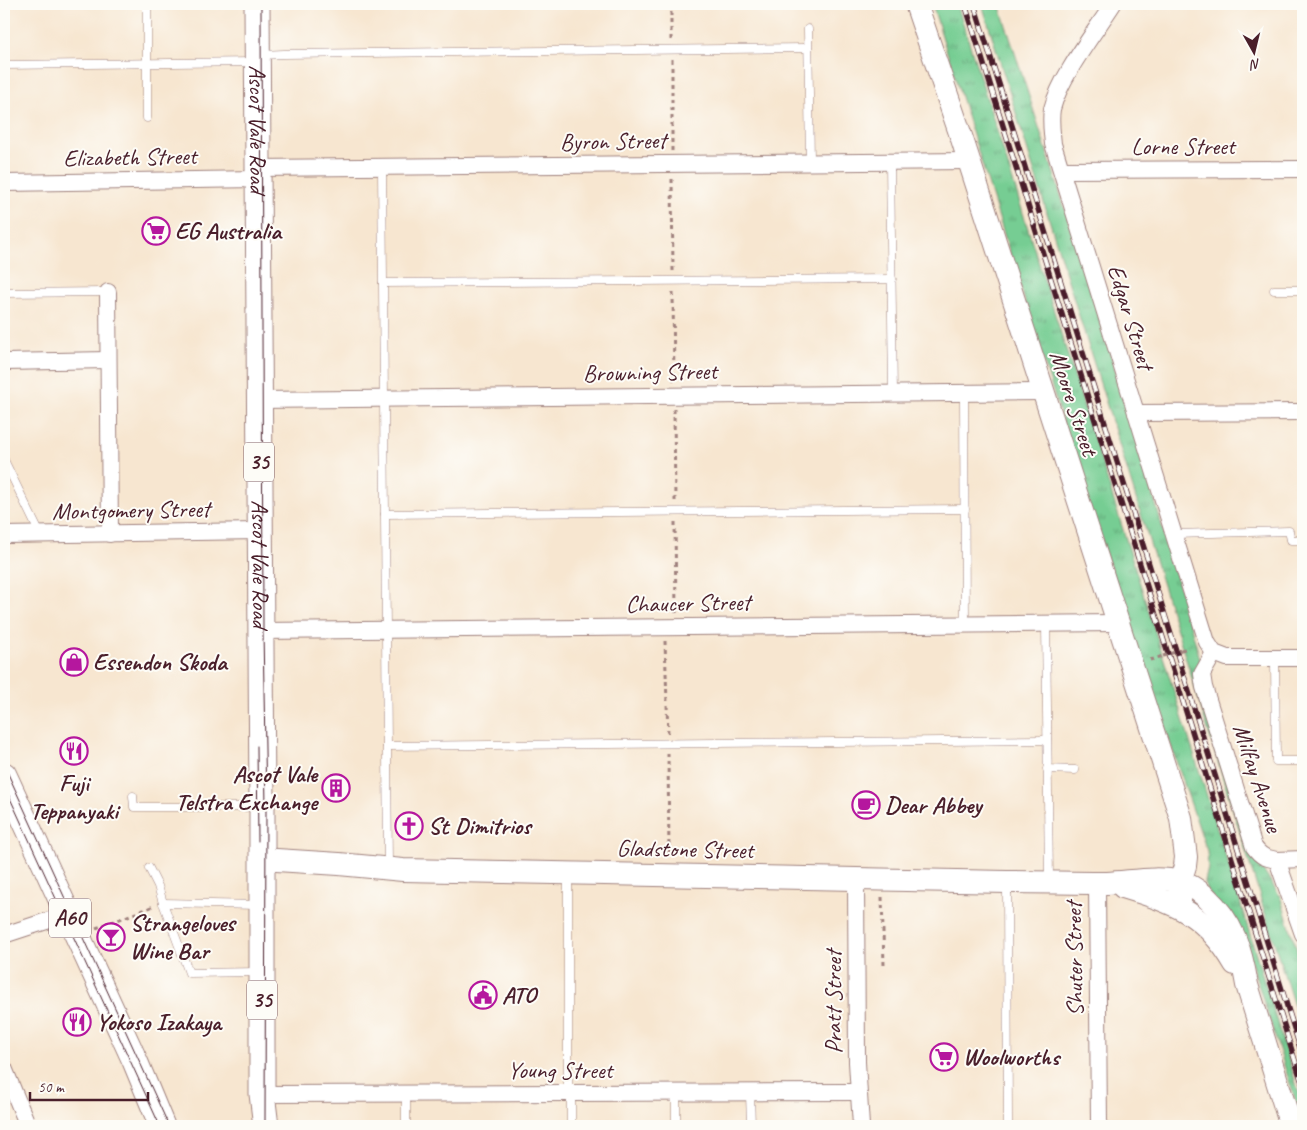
<svg xmlns="http://www.w3.org/2000/svg" width="1307" height="1130" viewBox="0 0 1307 1130" font-family="Caveat,sans-serif">
<style>
.grass{fill:url(#grass-tufts);stroke:#60765f}
.lines{fill:none;stroke-linecap:round;stroke-linejoin:round}
.lane-casing{stroke:#a0827e;stroke-width:9}
.street-casing{stroke:#a0827e;stroke-width:18}
.secondary-casing{stroke:#a0827e;stroke-width:24}
.primary-casing{stroke:#a0827e;stroke-width:27}
.path{stroke:#a0827e;stroke-width:3;stroke-dasharray:4 4;stroke-linecap:butt}
.lane{stroke:#fff;stroke-width:8}
.street{stroke:#fff;stroke-width:16}
.secondary{stroke:#fff;stroke-width:22}
.primary{stroke:#fff;stroke-width:25}
.tram{stroke:#4a1f2b;stroke-width:1}
.rail-casing{stroke:#4a1f2b;stroke-width:5.5}
.rail{stroke:#fdfcf7;stroke-width:4;stroke-dasharray:11;stroke-linecap:butt}
.path-bridge{stroke:#a0827e;stroke-width:3;stroke-dasharray:4 4;stroke-linecap:butt}
.labels{text-anchor:middle;dominant-baseline:central;stroke-width:4;stroke-linejoin:round;paint-order:stroke}
.shield{fill:#fdfcf7;stroke:#806168;stroke-width:1}
.shield-label{font-size:22px;font-weight:bold;fill:#4a1f2b}
.street-label{font-size:24px;fill:#4a1f2b;stroke:#fdfcf7}
.poi-label{font-size:24px;font-weight:bold;fill:#4a1f2b;stroke:#fdfcf7;text-anchor:start}
</style>
<defs>
<pattern id="grass-tufts" width="24" height="20" patternUnits="userSpaceOnUse" patternTransform="scale(1.25)"><rect width="24" height="20" fill="#76cd93"/><path d="M3 7l-1-3M5 7V3M7 7l1-3M15 17l-1-3M17 17v-4M19 17l1-3" fill="none" stroke="#63a678"/></pattern>
</defs>
<rect width="100%" height="100%" fill="#fdfcf7"/>
<filter id="ink" filterUnits="userSpaceOnUse"><feTurbulence type="fractalNoise" baseFrequency=".02" numOctaves="2"/><feDisplacementMap in="SourceGraphic" scale="10" xChannelSelector="R" yChannelSelector="G"/><feConvolveMatrix kernelMatrix="1 2 1 2 8 2 1 2 1" color-interpolation-filters="sRGB"/></filter>
<filter id="wash" filterUnits="userSpaceOnUse"><feTurbulence type="fractalNoise" baseFrequency=".0096" numOctaves="4" result="noise"/><feDisplacementMap in="SourceGraphic" scale="20" xChannelSelector="R" yChannelSelector="G"/><feGaussianBlur stdDeviation="1.12" result="paint"/><feColorMatrix in="noise" values="0 0 0 0 0 0 0 0 0 0 0 0 0 0 0 0 0 1.4 0 .05"/><feComposite in="paint" operator="in"/></filter>
<g filter="url(#wash)">
<rect width="100%" height="100%" fill="#f7e6d0"/>
<!-- grass -->
<g class="grass">
<polygon points="932,4 957,4 1209,802 1303,1106 1303,1124 1242,934 1206,889 1205,881 1208,868 1207,851 1089,506"/>
<path d="M982,4H999C1070,221 1139,439 1200,659L1199,676L1250,851L1280,896L1303,969V1035Z"/>
</g>
</g>
<g filter="url(#ink)">
<g class="lines">
<!-- lane casing -->
<g class="lane-casing">
<g id="lane">
<polyline points="147,7 147,118"/>
<polyline points="808,29 810,162"/>
<polyline points="261,55 284,54 808,48"/>
<polyline points="4,65 255,62"/>
<polyline points="890,162 893,394"/>
<polyline points="382,167 388,867"/>
<polyline points="383,283 892,279"/>
<polyline points="1274,290 1303,290"/>
<polyline points="4,293 108,292"/>
<polyline points="964,393 965,624"/>
<polyline points="4,460 40,534"/>
<polyline points="385,514 965,509"/>
<polyline points="1174,534 1289,531 1291,540 1303,540"/>
<polyline points="1046,623 1049,881"/>
<polyline points="1275,659 1276,761 1303,761"/>
<polyline points="387,746 1047,740"/>
<polyline points="1047,769 1075,770"/>
<polyline points="133,796 134,807 260,807"/>
<polyline points="149,868 158,886 163,903 189,973 260,972"/>
<polyline points="1007,883 1008,1126"/>
<polyline points="163,903 259,905"/>
<polyline points="750,1093 751,1126"/>
<polyline points="406,1094 406,1126"/>
<polyline points="568,1094 568,876"/>
<polyline points="571,1126 571,1094"/>
<polyline points="676,1126 676,1092"/>
</g>
</g>
<!-- street casing -->
<g class="street-casing">
<g id="street">
<path d="M1113,4C1095,32 1060,77 1052,109C1050,121 1052,132 1053,144L1207,642L1214,653L1227,658H1303"/>
<polyline points="257,168 969,161"/>
<polyline points="1062,170 1303,169"/>
<polyline points="4,183 258,179"/>
<polyline points="108,292 110,534"/>
<polyline points="4,362 108,360"/>
<polyline points="258,400 1042,392"/>
<polyline points="1136,413 1303,412"/>
<polyline points="4,535 259,531"/>
<polyline points="260,631 1118,623"/>
<path d="M1214,653L1202,674L1204,687L1254,847C1261,857 1266,858 1277,860L1303,934"/>
<polyline points="1277,860 1303,859"/>
<polyline points="856,878 857,1062 861,1126"/>
<polyline points="1097,882 1099,1126"/>
<polyline points="4,935 68,914"/>
<polyline points="4,1068 28,1126"/>
<polyline points="262,1094 858,1092"/>
</g>
</g>
<!-- secondary casing -->
<g class="secondary-casing">
<g id="secondary">
<polyline points="916,4 962,139 1181,818 1186,857 1185,866 1180,882 1180,907"/>
<path d="M261,859L339,864L403,870L1007,882C1041,882 1074,883 1107,883C1131,882 1156,876 1180,882C1190,884 1198,890 1206,897C1233,922 1241,949 1247,985L1291,1126"/>
<path d="M1123,887C1176,903 1206,914 1235,964"/>
</g>
</g>
<!-- primary casing -->
<g class="primary-casing">
<g id="primary">
<path id="s1" d="M257,4L262,807V1094L266,1126"/>
<polyline points="4,775 135,1061 162,1126"/>
</g>
</g>
<!-- path -->
<g class="path">
<polyline points="671,4 671,41"/>
<polyline points="672,59 672,151"/>
<polyline points="672,179 673,271"/>
<polyline points="673,292 674,381"/>
<polyline points="674,409 675,501"/>
<polyline points="675,522 676,613"/>
<polyline points="665,641 668,735"/>
<polyline points="1181,650 1189,648"/>
<polyline points="1150,660 1163,656"/>
<polyline points="668,753 669,857"/>
<polyline points="882,897 884,965"/>
<polyline points="96,928 154,906"/>
<polyline points="1300,948 1303,960"/>
</g>
<!-- lane -->
<use href="#lane" class="lane"/>
<!-- street -->
<use href="#street" class="street"/>
<!-- secondary -->
<use href="#secondary" class="secondary"/>
<!-- primary -->
<use href="#primary" class="primary"/>
<!-- tram -->
<g class="tram">
<polyline points="261,4 263,631 266,807 265,1126"/>
<polyline points="257,746 258,841"/>
<polyline points="4,765 169,1126"/>
<polyline points="4,785 160,1126"/>
</g>
<!-- rail casing -->
<g class="rail-casing">
<g id="rail">
<polyline points="965,4 1303,1086"/>
<polyline points="974,4 1303,1057"/>
</g>
</g>
<!-- rail -->
<use href="#rail" class="rail"/>
<!-- path-bridge -->
<polyline class="path-bridge" points="1163,656 1181,650"/>
</g>
</g>
<!-- icons -->
<defs>
<g id="supermarket-ring" transform="scale(1.4375)"><circle r="9.5" fill="#fdfcf7" stroke="#b5179e" stroke-width="1.5"/><path d="M-6-5.5h2.5l.6 2H6L4.5 2H-2.5L-4.4-4H-6ZM-1.5 3.2a1.3 1.3 0 1 0 .1 0ZM3 3.2a1.3 1.3 0 1 0 .1 0Z" fill="#b5179e"/></g>
<g id="shop-ring" transform="scale(1.4375)"><circle r="9.5" fill="#fdfcf7" stroke="#b5179e" stroke-width="1.5"/><path d="M-5-2.5h2.3a2.7 3.5 0 0 1 5.4 0H5L5.5 6h-11ZM-1.5-2.5h3a1.5 2.3 0 0 0-3 0Z" fill="#b5179e"/></g>
<g id="restaurant-ring" transform="scale(1.4375)"><circle r="9.5" fill="#fdfcf7" stroke="#b5179e" stroke-width="1.5"/><path d="M-5-6h1v4h1v-4h1v4h1v-4h1v5L-1.5 .5V6h-2V.5L-5-1ZM5-6V6H3V1.5H1.5Q1.5-4 5-6Z" fill="#b5179e"/></g>
<g id="building-ring" transform="scale(1.4375)"><circle r="9.5" fill="#fdfcf7" stroke="#b5179e" stroke-width="1.5"/><path d="M-4-6H4V6H1V3H-1V6H-4ZM-2.5-4.3h1.7v1.8h-1.7ZM.8-4.3h1.7v1.8H.8ZM-2.5-1h1.7V.8h-1.7ZM.8-1h1.7V.8H.8Z" fill="#b5179e"/></g>
<g id="cafe-ring" transform="scale(1.4375)"><circle r="9.5" fill="#fdfcf7" stroke="#b5179e" stroke-width="1.5"/><path d="M-5.5-4.5H6V0H3Q3 3.5 0 3.5H-2.5Q-5.5 3.5-5.5 0ZM3-3.2v2h1.7v-2ZM-6 4.5H4V6H-6Z" fill="#b5179e"/></g>
<g id="church-ring" transform="scale(1.4375)"><circle r="9.5" fill="#fdfcf7" stroke="#b5179e" stroke-width="1.5"/><path d="M-1.2-6h2.4v3.5h3.3v2.4h-3.3V6h-2.4V-.1h-3.3v-2.4h3.3Z" fill="#b5179e"/></g>
<g id="bar-ring" transform="scale(1.4375)"><circle r="9.5" fill="#fdfcf7" stroke="#b5179e" stroke-width="1.5"/><path d="M-6-5H6L.8 .8V4.5H3.5V6h-7V4.5H-.8V.8Z" fill="#b5179e"/></g>
<g id="civic-ring" transform="scale(1.4375)"><circle r="9.5" fill="#fdfcf7" stroke="#b5179e" stroke-width="1.5"/><path d="M-.6-6.5H3V-4.5H.6V-3L4-1V1h2V6H-6V1h2V-1L-.6-3ZM-1.2 2.5V6h2.4V2.5Z" fill="#b5179e"/></g>
</defs>
<g fill-rule="evenodd">
<use href="#supermarket-ring" x="156" y="231"/>
<use href="#shop-ring" x="74" y="662"/>
<use href="#restaurant-ring" x="74" y="751"/>
<use href="#building-ring" x="336" y="788"/>
<use href="#cafe-ring" x="866" y="805"/>
<use href="#church-ring" x="409" y="826"/>
<use href="#bar-ring" x="111" y="937"/>
<use href="#civic-ring" x="483" y="995"/>
<use href="#restaurant-ring" x="77" y="1022"/>
<use href="#supermarket-ring" x="944" y="1057"/>
</g>
<g class="labels">
<!-- shield labels -->
<g class="shield">
<rect x="244" y="442.5" width="30" height="39" rx="4"/>
<rect x="49" y="898.5" width="42" height="39" rx="4"/>
<rect x="247" y="980.5" width="30" height="39" rx="4"/>
</g>
<g class="shield-label">
<text x="259" y="462">35</text>
<text x="70" y="918">A60</text>
<text x="262" y="1000">35</text>
</g>
<!-- street labels -->
<g class="street-label">
<text stroke="none"><textPath href="#s1" startOffset="125">Ascot Vale Road</textPath></text>
<text transform="translate(613 141) rotate(-1)">Byron Street</text>
<text x="1183" y="146">Lorne Street</text>
<text transform="translate(130 157) rotate(-1)">Elizabeth Street</text>
<text transform="translate(1131 317) rotate(73)">Edgar Street</text>
<text transform="translate(650 372) rotate(-1)">Browning Street</text>
<text transform="translate(1074 403) rotate(72)">Moore Street</text>
<text transform="translate(131 510) rotate(-1)">Montgomery Street</text>
<text stroke="none"><textPath href="#s1" startOffset="560">Ascot Vale Road</textPath></text>
<text transform="translate(688 603) rotate(-1)">Chaucer Street</text>
<text transform="translate(1258 778) rotate(72)">Milfay Avenue</text>
<text transform="translate(685 849) rotate(1)">Gladstone Street</text>
<text transform="translate(1074 959) rotate(-91)">Shuter Street</text>
<text transform="translate(833 1002) rotate(-90)">Pratt Street</text>
<text x="560" y="1070">Young Street</text>
</g>
<!-- poi labels -->
<g class="poi-label">
<text x="175" y="231">EG Australia</text>
<text x="93" y="662">Essendon Skoda</text>
<text x="317" y="774" text-anchor="end">Ascot Vale<tspan x="317" dy="28">Telstra Exchange</tspan></text>
<text x="74" y="783" text-anchor="middle">Fuji<tspan x="74" dy="28">Teppanyaki</tspan></text>
<text x="885" y="805">Dear Abbey</text>
<text x="428" y="826">St Dimitrios</text>
<text x="130" y="923">Strangeloves<tspan x="130" dy="28">Wine Bar</tspan></text>
<text x="502" y="995">ATO</text>
<text x="96" y="1022">Yokoso Izakaya</text>
<text x="963" y="1057">Woolworths</text>
</g>
</g>
<!-- margin -->
<rect width="1307" height="1130" fill="none" stroke="#fdfcf7" stroke-width="20"/>
<!-- north arrow -->
<g transform="translate(1254 52) rotate(172)" stroke="#fdfcf7" stroke-width="4" paint-order="stroke">
<path d="M0-4L9 19L0 12L-9 19Z" fill="#4a1f2b"/>
<text y="-8" font-size="14" font-weight="bold" text-anchor="middle" fill="#4a1f2b">N</text>
</g>
<!-- scale -->
<path d="M30 1092v8h118v-8" fill="none" stroke="#4a1f2b" stroke-width="2.5"/>
<text x="38" y="1092" font-size="15" fill="#4a1f2b" stroke="#fdfcf7" stroke-width="4" paint-order="stroke">50 m</text>
</svg>
